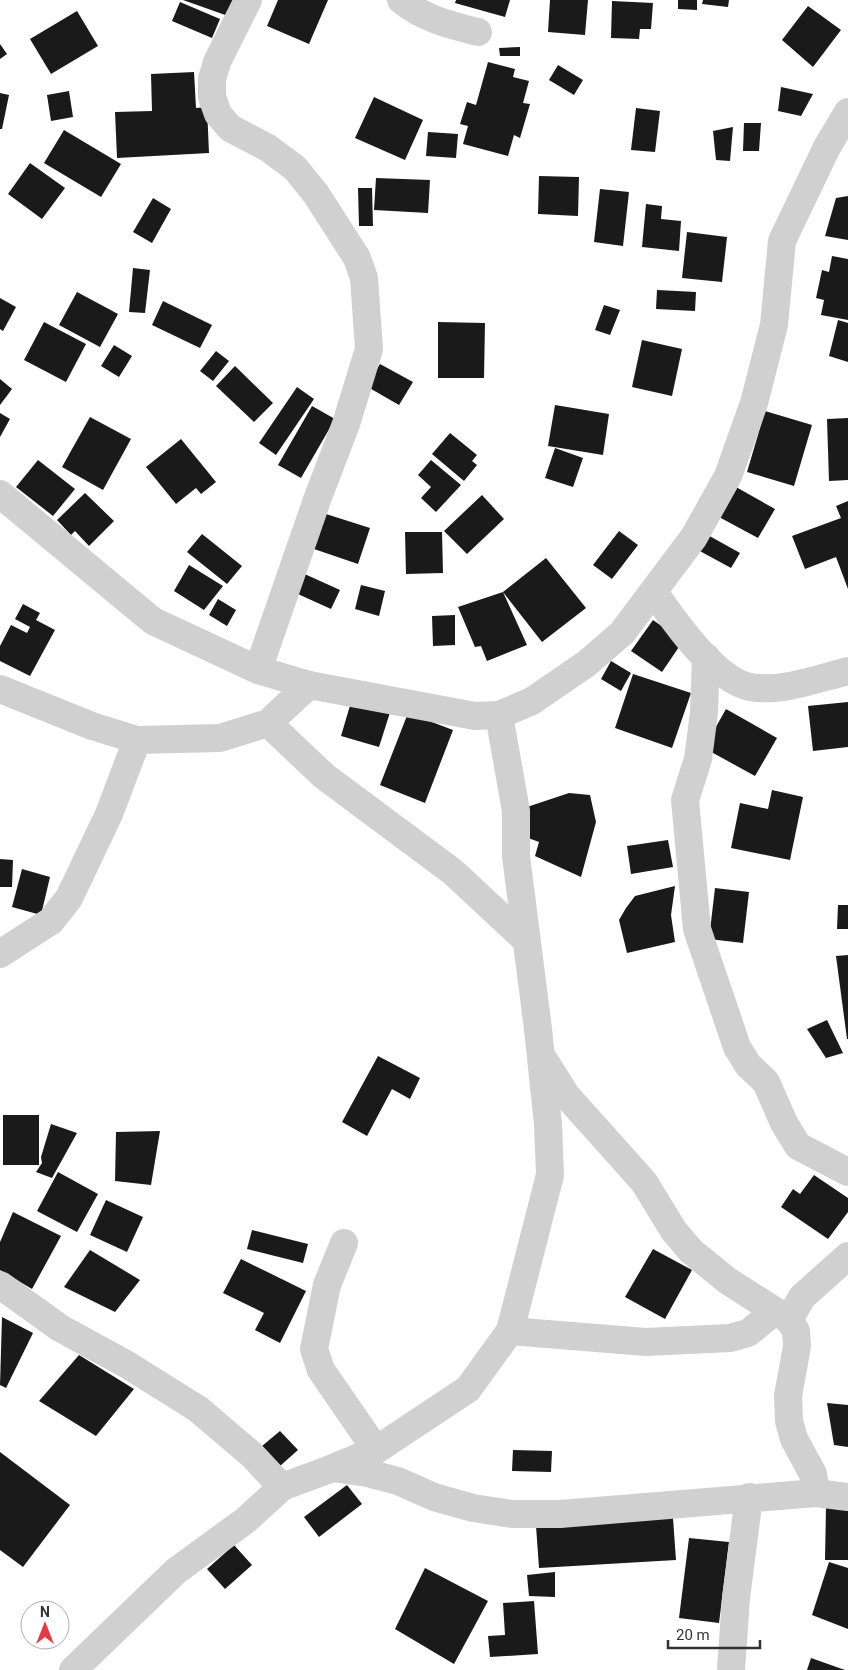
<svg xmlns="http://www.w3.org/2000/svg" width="848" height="1670" viewBox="0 0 848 1670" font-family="Roboto,sans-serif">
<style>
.building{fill:#1a1a1a}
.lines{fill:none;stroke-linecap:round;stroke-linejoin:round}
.street{stroke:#d0d0d0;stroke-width:28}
</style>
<rect width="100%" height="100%" fill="#fff"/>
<!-- building -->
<g class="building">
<polygon points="183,0 234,0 228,16"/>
<polygon points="278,0 328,0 309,44 267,26"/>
<polygon points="456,0 510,0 505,17 455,3"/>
<polygon points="550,0 588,0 585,35 548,32"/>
<polygon points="678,0 697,0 697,10 678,9"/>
<polygon points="703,0 729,0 728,7 702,4"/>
<polygon points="612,1 653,3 651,29 640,29 639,39 611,38"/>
<polygon points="180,2 220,19 212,38 172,21"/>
<polygon points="808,6 841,30 813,67 782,40"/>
<polygon points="77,11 98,46 51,74 30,39"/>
<polygon points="0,44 7,54 0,59"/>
<polygon points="520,47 520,56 500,56 499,48"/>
<polygon points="488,62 515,69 513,77 529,81 523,103 530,104 520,138 514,135 508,156 463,144 468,126 460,124 467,102 476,105"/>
<polygon points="558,65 583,80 574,95 549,80"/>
<polygon points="194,72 196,108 207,107 209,153 117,158 115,112 152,111 151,74"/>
<polygon points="781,87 813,94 801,116 778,111"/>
<polygon points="69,91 73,117 51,121 47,95"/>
<polygon points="0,93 9,95 2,129 0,129"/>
<polygon points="374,97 423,120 405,160 355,138"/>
<polygon points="636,108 660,111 655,152 631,150"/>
<polygon points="744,123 761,123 759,151 743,151"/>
<polygon points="733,127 730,161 716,160 713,131"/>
<polygon points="64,130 121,164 101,197 44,163"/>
<polygon points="428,132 458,134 456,158 426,156"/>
<polygon points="30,163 65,188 42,219 8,194"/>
<polygon points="539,176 579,177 578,216 538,214"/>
<polygon points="376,178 430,180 428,213 374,210"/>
<polygon points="358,188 372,188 373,226 359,226"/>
<polygon points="600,189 629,192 623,246 594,242"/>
<polygon points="848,196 848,240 825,236 836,198"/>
<polygon points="153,198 171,209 152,243 133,232"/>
<polygon points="646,204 662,206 661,219 681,221 679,251 642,247"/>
<polygon points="687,232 727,237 722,282 682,278"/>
<polygon points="832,256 848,259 848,320 821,315 824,300 816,298 822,270 829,272"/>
<polygon points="133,268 150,270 145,313 129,312"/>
<polygon points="657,290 696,292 695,311 656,309"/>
<polygon points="77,292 118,314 100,347 59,325"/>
<polygon points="0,298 16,307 3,331 0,329"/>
<polygon points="163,301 212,325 200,348 152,325"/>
<polygon points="604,305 620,310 610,335 595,330"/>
<polygon points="838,320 848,323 848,362 829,356"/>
<polygon points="44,322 86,344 66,382 24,360"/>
<polygon points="438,322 485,323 484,378 438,378"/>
<polygon points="642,340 682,349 672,396 632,387"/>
<polygon points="114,345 132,356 119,377 101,366"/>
<polygon points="216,351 229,361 213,381 200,371"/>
<polygon points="380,364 413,382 399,405 366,386"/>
<polygon points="235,366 273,403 254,422 216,386"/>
<polygon points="0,379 12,389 0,405"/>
<polygon points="297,387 314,399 276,455 259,443"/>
<polygon points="555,405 609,414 603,455 548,446"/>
<polygon points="312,406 335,419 301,478 278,465"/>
<polygon points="765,411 812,425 794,486 747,472"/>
<polygon points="0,413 10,419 0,437"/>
<polygon points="90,417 131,439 103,490 62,467"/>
<polygon points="848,418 848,480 829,481 827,419"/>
<polygon points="450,433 477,455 472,461 477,465 464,481 432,454"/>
<polygon points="181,439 216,482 201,494 196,488 176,504 146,467"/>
<polygon points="555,448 583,458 573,487 545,478"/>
<polygon points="38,460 75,489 53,516 16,487"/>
<polygon points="431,460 461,485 436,512 421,498 431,487 418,475"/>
<polygon points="736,487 775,509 758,538 719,517"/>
<polygon points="85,493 114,521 89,546 75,531 71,535 57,520"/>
<polygon points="482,495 504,519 467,554 444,531"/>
<polygon points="848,501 848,589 836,557 805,569 792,536 841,518 836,506"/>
<polygon points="326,514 370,528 358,564 314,549"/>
<polygon points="619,531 638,545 612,579 593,565"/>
<polygon points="405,532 442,532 443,573 406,574"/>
<polygon points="202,534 242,566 227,584 187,552"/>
<polygon points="706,534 740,553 731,568 698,550"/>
<polygon points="546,558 586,608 542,642 503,592 527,645 487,661 481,646 475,647 458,607 503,592"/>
<polygon points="189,565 223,586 204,610 174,591"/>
<polygon points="298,571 340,590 331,609 289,590"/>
<polygon points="361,585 385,591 379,616 355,609"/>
<polygon points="218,599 236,610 227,626 209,615"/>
<polygon points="23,604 40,613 36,620 55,630 30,676 0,661 0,646 11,625 27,633 30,627 15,619"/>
<polygon points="455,615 455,645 433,646 432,616"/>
<polygon points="653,620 683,641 662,672 631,651"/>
<polygon points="611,661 631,673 621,691 601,679"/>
<polygon points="633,674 691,693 672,748 615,728"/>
<polygon points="354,692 393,703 379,747 341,736"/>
<polygon points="848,702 848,747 813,751 808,706"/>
<polygon points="726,709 777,738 755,776 704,748"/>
<polygon points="408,713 453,730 425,803 380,785"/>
<polygon points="772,790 803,797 790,860 731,848 740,803 768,809"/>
<polygon points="569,793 590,795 596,822 581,877 535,856 539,842 520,835 524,808"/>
<polygon points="668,840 673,867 631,874 627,846"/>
<polygon points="0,859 13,860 12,887 0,887"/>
<polygon points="22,869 50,877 41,915 12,907"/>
<polygon points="675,886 671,915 675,942 627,953 619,920 626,908 635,896"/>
<polygon points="715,888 749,892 743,943 709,939"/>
<polygon points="838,905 848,905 848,929 837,929"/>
<polygon points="848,955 848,1039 847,1039 836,956"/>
<polygon points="827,1020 843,1053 826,1058 807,1029"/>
<polygon points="378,1056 420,1078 410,1099 392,1089 367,1136 342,1122"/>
<rect x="3" y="1115" width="36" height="50"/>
<polygon points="51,1124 77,1133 52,1178 36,1172 42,1163 41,1157"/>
<polygon points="160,1131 151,1185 115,1181 116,1132"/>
<polygon points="58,1172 98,1194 77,1232 37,1211"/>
<polygon points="814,1175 848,1198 848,1212 828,1239 781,1207 793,1189 800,1194"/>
<polygon points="106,1200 143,1217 127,1252 90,1235"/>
<polygon points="13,1212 61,1236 32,1289 0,1270 0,1242"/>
<polygon points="252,1230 308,1244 303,1263 247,1249"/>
<polygon points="653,1249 692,1270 665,1319 625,1297"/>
<polygon points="90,1250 140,1280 115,1312 64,1287"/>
<polygon points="241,1259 306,1291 280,1343 255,1330 264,1313 223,1293"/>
<polygon points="2,1317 33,1333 6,1388 0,1385"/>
<polygon points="79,1355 134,1389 96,1436 39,1401"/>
<polygon points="827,1403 848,1405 848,1447 834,1445"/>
<polygon points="280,1431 298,1450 280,1466 262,1446"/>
<polygon points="513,1450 552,1451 551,1472 512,1471"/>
<polygon points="0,1452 70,1505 23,1567 0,1550"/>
<polygon points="347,1485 362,1504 319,1537 304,1517"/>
<polygon points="826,1507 848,1508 848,1560 825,1560"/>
<polygon points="673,1518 676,1560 539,1568 536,1526"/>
<polygon points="689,1538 729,1542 719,1623 679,1618"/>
<polygon points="234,1545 252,1565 225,1589 207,1569"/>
<polygon points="829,1562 848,1568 848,1629 812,1615"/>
<polygon points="425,1568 488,1601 454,1664 395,1629"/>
<polygon points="555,1572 555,1597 529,1596 527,1575"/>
<polygon points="534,1601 538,1654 490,1657 488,1636 505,1635 503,1603"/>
<polygon points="811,1658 845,1670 807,1670"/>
</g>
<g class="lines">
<!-- street -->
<g class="street">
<polyline points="248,0 217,62 212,79 212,97 218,114 230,128 268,148 295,168 316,194 357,258 364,278 369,349 346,424 318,497 258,670"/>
<path d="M401,0C424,19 450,25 478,32"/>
<polyline points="0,494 153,621 258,670 309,685 475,716 499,715 532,701 586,664 622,633 694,537 728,476 754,403 774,325 782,241 827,147 848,112"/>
<path d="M654,592C674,621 715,680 750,687C779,693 820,678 848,671"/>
<polyline points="706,657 704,713 698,759 685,800 697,929 737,1047 748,1065 766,1082 784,1123 798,1146 848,1172"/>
<polyline points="0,689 92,726 137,740 220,738 268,723 309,685"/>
<polyline points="268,723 324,776 453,872 526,940"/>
<polyline points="0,954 51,921 69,898 109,814 137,740"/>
<polyline points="544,1060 566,1095 644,1182 674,1231 691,1251 728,1281 789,1320 796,1331 797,1346 788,1396 789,1421 794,1439 813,1474 816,1493"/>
<polyline points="344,1243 327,1285 314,1349 321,1370 376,1450"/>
<polyline points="0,1285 60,1328 126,1364 198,1409 251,1454 282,1487"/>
<polyline points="789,1320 802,1297 848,1256"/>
<polyline points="510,1331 646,1342 730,1338 748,1333 775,1311"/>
<polyline points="333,1468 376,1450 468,1389 510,1331 550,1175 548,1124 538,1029 516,856 516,811 499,715"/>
<polyline points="73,1670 176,1571 246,1520 282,1487 333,1468 367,1473 398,1481 434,1497 473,1508 512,1514 560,1514 816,1493 848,1497"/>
<polyline points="731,1670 736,1598 749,1497"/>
</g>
</g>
<!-- north arrow -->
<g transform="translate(45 1625)"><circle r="24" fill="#ffffff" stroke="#adadad"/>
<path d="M0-4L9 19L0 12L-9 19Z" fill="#e63946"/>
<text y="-8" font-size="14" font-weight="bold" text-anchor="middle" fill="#333333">N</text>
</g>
<!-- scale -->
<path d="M668 1640v8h92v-8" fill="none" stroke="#333333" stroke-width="2.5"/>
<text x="676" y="1640" font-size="15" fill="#333333" stroke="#ffffff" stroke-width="4" paint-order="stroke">20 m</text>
</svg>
